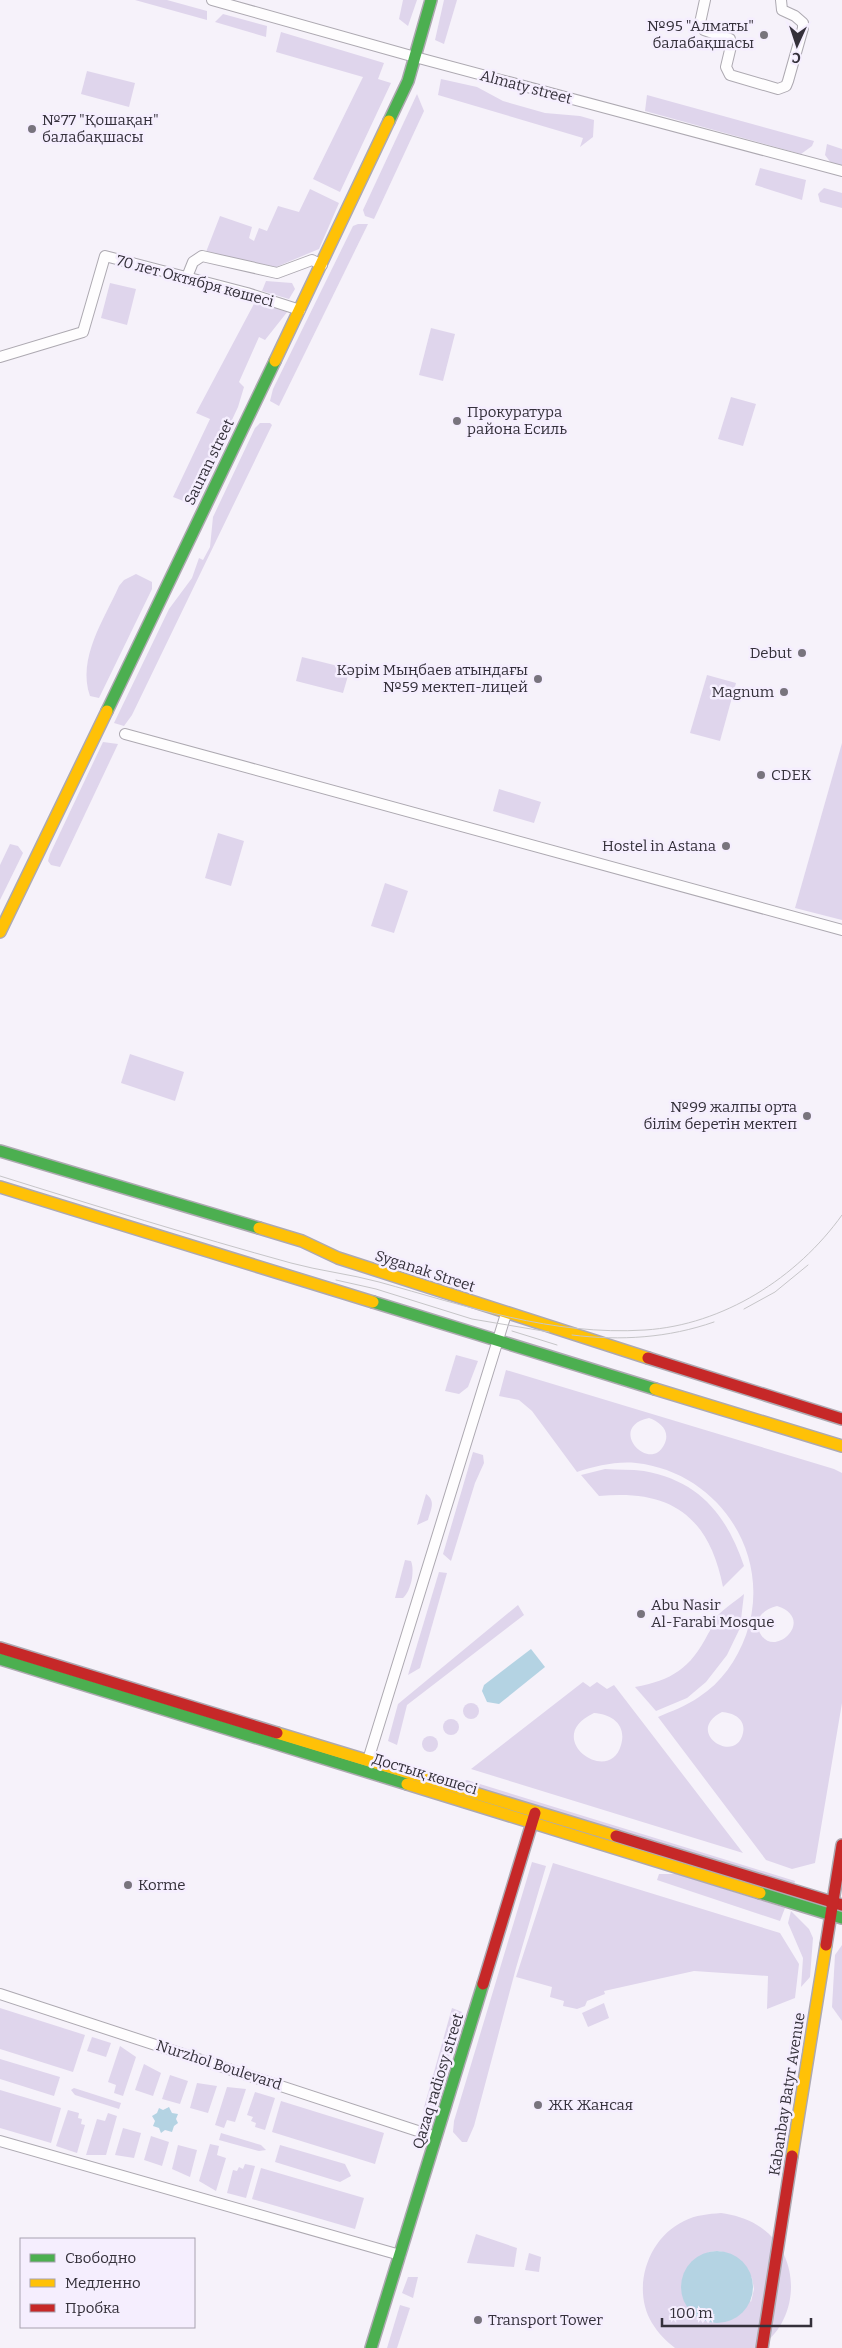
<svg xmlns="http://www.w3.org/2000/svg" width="842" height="2348" viewBox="0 0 842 2348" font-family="Bitter,serif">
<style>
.green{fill:#dfd5ec;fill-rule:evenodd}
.water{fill:#b4d3e3}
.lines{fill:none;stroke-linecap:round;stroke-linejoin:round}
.street-casing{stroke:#ada9b1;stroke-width:12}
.fast-casing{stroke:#ada9b1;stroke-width:14}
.slow-casing{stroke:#ada9b1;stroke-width:14}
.jam-casing{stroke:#ada9b1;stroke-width:14}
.street{stroke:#fefdfe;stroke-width:10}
.fast{stroke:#4caf50;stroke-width:11}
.slow{stroke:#ffc107;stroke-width:11}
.jam{stroke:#c62828;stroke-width:11}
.tram{stroke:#c6c5c8;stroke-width:1}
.poi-dot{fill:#78747d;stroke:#f5eefe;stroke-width:2}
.labels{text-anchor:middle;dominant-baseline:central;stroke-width:5;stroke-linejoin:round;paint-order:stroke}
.poi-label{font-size:15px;fill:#34303a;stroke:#f5eefe;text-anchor:start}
.street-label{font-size:15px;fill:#34303a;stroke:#f5eefe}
</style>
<rect width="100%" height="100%" fill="#f6f2fa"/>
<!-- green -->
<g class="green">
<polygon points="135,0 167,0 207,11 207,20"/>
<polygon points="403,0 417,0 408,26 399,19"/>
<polygon points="444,0 457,0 444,44 435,40"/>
<polygon points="223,14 267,26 266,37 215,22"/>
<polygon points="281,32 384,63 378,79 391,83 340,192 313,179 363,77 276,52"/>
<polygon points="87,71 135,83 129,107 81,94"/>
<polygon points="441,79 477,87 503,101 545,113 580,116 594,120 593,137 580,147 583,138 438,95"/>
<polygon points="417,94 424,111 374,219 365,216 363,210"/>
<polygon points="647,95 814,141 812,146 801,154 645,111"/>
<polygon points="827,144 842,149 842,166 831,163 825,155"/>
<polygon points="760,168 806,180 802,200 755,185"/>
<polygon points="824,188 842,193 842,208 820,202 818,194"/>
<polygon points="310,189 339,203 319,249 276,267 206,252 220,216 252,227 249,238 254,241 259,228 267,231 278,206 299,212"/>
<polygon points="358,224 368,224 279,406 270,401 273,389 353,226"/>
<polygon points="266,281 292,283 295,289 289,299 262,291"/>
<polygon points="110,283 136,289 127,325 101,318"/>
<polygon points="256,300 288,311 265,340 259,337 239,382 244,387 238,407 196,497 193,501 186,502 173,497 210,419 196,413"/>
<polygon points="431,328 455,334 443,381 419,375"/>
<polygon points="731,397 756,404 743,446 718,439"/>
<polygon points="260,423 270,423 272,425 132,715 124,726 114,723 169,609 192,578 199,558 203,560 210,547 213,517 255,428"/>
<path d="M136,574L152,582V589L99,698L90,696C77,658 104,620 119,586L124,580Z"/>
<polygon points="302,657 350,669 343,693 296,681"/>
<polygon points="707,675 736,683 720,741 690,733"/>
<polygon points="103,742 118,744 60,867 51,865 48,861 50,854"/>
<polygon points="842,743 842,920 795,908"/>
<polygon points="499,789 541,802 534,823 493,811"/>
<polygon points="218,833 244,841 231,886 205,878"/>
<polygon points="10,844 18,846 23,853 0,900 0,865"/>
<polygon points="385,883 408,891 394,933 371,926"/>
<polygon points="130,1054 184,1072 175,1101 121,1083"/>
<polygon points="456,1355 478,1361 468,1387 459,1394 445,1391"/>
<path d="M506,1370L834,1469L842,1473V1703L815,1863L792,1869L766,1860L658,1717C672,1711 686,1706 699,1697C721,1683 737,1660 746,1635C774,1556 719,1472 636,1463C616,1461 596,1466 577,1472L532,1411L519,1400L499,1396ZM649,1418C661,1422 671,1432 664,1445C649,1474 606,1427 649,1418ZM777,1606C818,1619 772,1662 759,1631C754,1617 765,1609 777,1606ZM722,1712C734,1713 746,1719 743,1733C736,1766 683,1732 722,1712Z"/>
<polygon points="473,1452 483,1455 484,1463 475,1483 451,1561 443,1554"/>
<path d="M605,1469C618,1470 631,1469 644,1471C700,1481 727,1516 744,1566L723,1587C709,1516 671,1489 599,1496L581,1475Z"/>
<path d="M426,1494C436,1501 431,1509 428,1520L417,1525Z"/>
<path d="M405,1560L411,1561C415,1571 411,1591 403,1598H395Z"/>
<polygon points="439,1572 447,1573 420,1668 408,1675"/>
<path d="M744,1594L740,1628L727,1655L706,1682L687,1698L656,1711L635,1687C672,1680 690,1669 708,1634C711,1630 712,1624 714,1620C721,1610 735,1602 744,1594Z"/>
<polygon points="518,1605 524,1615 407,1705 397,1745 388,1741 398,1704"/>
<path d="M583,1682L590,1687L597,1682L607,1689L614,1685L743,1853L471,1769ZM594,1713C612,1714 627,1725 621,1745C610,1787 540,1738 594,1713Z"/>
<circle cx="471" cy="1711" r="8"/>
<circle cx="451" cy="1727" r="8"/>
<circle cx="430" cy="1744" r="8"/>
<polygon points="467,1780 795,1881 794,1885 460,1783"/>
<polygon points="532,1862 546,1866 516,1968 474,2126 467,2142 462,2142 453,2132 454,2121"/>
<polygon points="553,1863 780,1933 799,1964 795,1998 767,2009 768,1976 694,1971 604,1991 605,1994 587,2001 585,2006 577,2009 563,2006 564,2001 550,1997 552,1987 516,1977"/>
<polygon points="659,1874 677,1874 785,1908 780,1921 657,1880"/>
<polygon points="791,1911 809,1929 813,1938 810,1977 801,1987 803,1958 788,1923"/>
<polygon points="842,1945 842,2021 832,2007 835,1955"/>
<polygon points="604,2003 609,2018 588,2027 582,2013"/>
<polygon points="0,2008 85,2035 73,2072 0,2049"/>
<polygon points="452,2008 462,2012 433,2113 423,2111"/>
<polygon points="92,2037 111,2043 106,2057 87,2051"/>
<polygon points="120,2046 136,2057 123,2096 114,2093 116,2085 108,2082"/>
<polygon points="0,2059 60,2077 54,2096 0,2079"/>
<polygon points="144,2064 161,2073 153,2096 135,2090"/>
<polygon points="170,2075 188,2081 180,2104 162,2099"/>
<polygon points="197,2083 217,2086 208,2113 190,2108"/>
<polygon points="227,2087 246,2089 235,2122 227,2120 224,2128 215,2125"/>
<polygon points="74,2088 121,2103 119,2109 75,2095 71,2090"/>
<polygon points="0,2090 61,2108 51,2143 0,2128"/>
<polygon points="255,2092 275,2098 265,2130 255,2127 256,2123 251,2121 253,2117 247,2115"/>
<polygon points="281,2101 384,2133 375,2164 272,2132"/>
<polygon points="68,2110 79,2113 78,2118 82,2119 81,2124 85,2125 77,2153 56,2146"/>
<polygon points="108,2113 117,2116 106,2155 86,2155 97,2119 105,2121"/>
<polygon points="123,2128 141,2133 134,2158 115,2155"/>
<polygon points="221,2133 261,2145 266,2150 259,2151 219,2140"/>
<polygon points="151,2136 169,2142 162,2166 144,2160"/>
<polygon points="210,2144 219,2146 217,2155 226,2158 216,2191 199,2181"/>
<polygon points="178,2145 197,2150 190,2177 172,2169"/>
<polygon points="280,2145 345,2164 351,2176 340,2182 275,2162"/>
<polygon points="245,2164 255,2166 246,2198 227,2193 233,2170 237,2171 239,2167 243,2169"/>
<polygon points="261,2168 364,2198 355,2229 252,2199"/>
<path d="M721,2213C734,2215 746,2218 757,2225C802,2252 802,2319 759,2348H675C665,2340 658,2333 652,2323C631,2288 648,2238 684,2221C696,2215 708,2214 721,2213ZM719,2251L730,2254L752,2278L754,2289L751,2302L708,2252Z"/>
<polygon points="476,2234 517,2248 514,2267 467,2263"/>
<polygon points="529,2253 541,2257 539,2272 525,2270"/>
<polygon points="408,2277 418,2277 413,2298 402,2293"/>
<polygon points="400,2305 410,2308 397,2348 387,2348"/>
</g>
<!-- water -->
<g class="water">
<polygon points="531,1649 545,1667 499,1704 487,1702 482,1691 484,1685"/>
<polygon points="169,2107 172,2113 178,2114 176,2119 178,2123 174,2126 172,2132 165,2130 161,2133 159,2128 153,2126 155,2121 152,2116 157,2113 159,2108 163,2110"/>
<circle cx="717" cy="2287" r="36"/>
</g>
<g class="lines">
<!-- street casing -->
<g class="street-casing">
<g id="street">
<polyline points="212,0 415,57 842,171"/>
<polyline points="705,0 700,23 704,30 730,39 731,46 726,67 730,75 778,89 786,86 788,81 803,28 803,23 795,16 782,10 781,0"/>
<polyline points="187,277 193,262 202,256 277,273 312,260 322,265"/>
<polyline points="0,357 83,332 105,256 247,293 300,310"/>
<polyline points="125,734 842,930"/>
<polyline points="368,1760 506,1314"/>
<polyline points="0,1994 436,2137"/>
<polyline points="0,2141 400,2255"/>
</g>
</g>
<!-- fast casing -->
<g class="fast-casing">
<g id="fast">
<polyline points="389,121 408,81 431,0"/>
<polyline points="107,711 275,361"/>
<polyline points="0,1151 259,1228"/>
<polyline points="373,1302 655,1389"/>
<polyline points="0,1659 407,1784"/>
<polyline points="760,1893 842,1918"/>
<polyline points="371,2348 483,1984"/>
</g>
</g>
<!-- slow casing -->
<g class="slow-casing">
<g id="slow">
<polyline points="275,361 389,121"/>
<polyline points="0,932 107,711"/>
<polyline points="0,1187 373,1302"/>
<polyline points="259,1228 302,1241 338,1258 648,1358"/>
<polyline points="655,1389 842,1446"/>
<polyline points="277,1733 616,1836"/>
<polyline points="407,1784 760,1893"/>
<polyline points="792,2156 826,1945"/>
</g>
</g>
<!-- jam casing -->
<g class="jam-casing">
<g id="jam">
<polyline points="648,1358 842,1419"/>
<polyline points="0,1648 277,1733"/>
<polyline points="616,1836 842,1905"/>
<polyline points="826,1945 842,1845"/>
<polyline points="483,1984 535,1813"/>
<polyline points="762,2348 792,2156"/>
</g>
</g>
<!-- street -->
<use href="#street" class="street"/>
<!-- fast -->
<use href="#fast" class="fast"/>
<!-- slow -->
<use href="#slow" class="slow"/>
<!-- jam -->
<use href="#jam" class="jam"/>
<!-- tram -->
<g class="tram">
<path d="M0,1176C96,1206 193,1236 291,1263C320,1271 350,1274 379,1282C466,1306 553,1336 645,1330C723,1325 797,1278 842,1215"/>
<polyline points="336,1280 376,1289 472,1319 549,1332"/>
<polyline points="744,1309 775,1292 808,1265"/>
<polyline points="512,1331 557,1345"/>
<path d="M572,1335C621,1341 668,1338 714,1322"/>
</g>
</g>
<!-- markers -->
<g class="poi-dot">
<circle cx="764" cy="35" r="5"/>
<circle cx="32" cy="129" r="5"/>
<circle cx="457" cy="421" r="5"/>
<circle cx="802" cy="653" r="5"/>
<circle cx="538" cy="679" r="5"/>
<circle cx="784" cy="692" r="5"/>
<circle cx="761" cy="775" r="5"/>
<circle cx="726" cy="846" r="5"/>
<circle cx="807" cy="1116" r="5"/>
<circle cx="641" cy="1614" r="5"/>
<circle cx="128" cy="1885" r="5"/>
<circle cx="538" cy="2105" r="5"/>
<circle cx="478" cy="2320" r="5"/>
</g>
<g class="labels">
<!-- poi labels -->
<g class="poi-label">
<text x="754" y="26" text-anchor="end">№95 "Алматы"<tspan x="754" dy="17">балабақшасы</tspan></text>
<text x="42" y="120">№77 "Қошақан"<tspan x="42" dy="17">балабақшасы</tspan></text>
<text x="467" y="412">Прокуратура<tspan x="467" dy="17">района Есиль</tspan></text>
<text x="792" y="653" text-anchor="end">Debut</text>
<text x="528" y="670" text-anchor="end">Кәрім Мыңбаев атындағы<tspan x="528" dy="17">№59 мектеп-лицей</tspan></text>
<text x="774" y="692" text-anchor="end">Magnum</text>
<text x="771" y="775">CDEK</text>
<text x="716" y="846" text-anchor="end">Hostel in Astana</text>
<text x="797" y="1107" text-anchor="end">№99 жалпы орта<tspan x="797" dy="17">білім беретін мектеп</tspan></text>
<text x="651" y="1605">Abu Nasir<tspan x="651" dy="17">Al-Farabi Mosque</tspan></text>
<text x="138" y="1885">Korme</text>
<text x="548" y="2105">ЖК Жансая</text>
<text x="488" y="2320">Transport Tower</text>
</g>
<!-- street labels -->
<g class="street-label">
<text transform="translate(526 87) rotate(15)">Almaty street</text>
<text transform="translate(195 281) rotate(15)">70 лет Октября көшесі</text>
<text transform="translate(209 462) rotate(-64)">Sauran street</text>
<text transform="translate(425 1271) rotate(18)">Syganak Street</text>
<text transform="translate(425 1774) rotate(17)">Достық көшесі</text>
<text transform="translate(219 2065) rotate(18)">Nurzhol Boulevard</text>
<text transform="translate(438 2081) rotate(-73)">Qazaq radiosy street</text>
<text transform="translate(787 2094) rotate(-81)">Kabanbay Batyr Avenue</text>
</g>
</g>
<!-- legend -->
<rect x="20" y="2238" width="175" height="90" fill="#f5eefe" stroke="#a8a2b0"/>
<rect x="30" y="2254" width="25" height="8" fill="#4caf50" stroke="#a8a2b0"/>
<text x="65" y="2263" font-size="15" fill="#34303a">Свободно</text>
<rect x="30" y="2279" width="25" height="8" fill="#ffc107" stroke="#a8a2b0"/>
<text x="65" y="2288" font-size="15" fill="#34303a">Медленно</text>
<rect x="30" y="2304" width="25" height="8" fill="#c62828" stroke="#a8a2b0"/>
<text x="65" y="2313" font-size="15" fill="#34303a">Пробка</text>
<!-- north arrow -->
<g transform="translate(797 45) rotate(183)" stroke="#f5eefe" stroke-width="4" paint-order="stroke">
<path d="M0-4L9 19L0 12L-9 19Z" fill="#34303a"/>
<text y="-8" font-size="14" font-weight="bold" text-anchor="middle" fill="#34303a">С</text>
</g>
<!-- scale -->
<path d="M662 2318v8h149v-8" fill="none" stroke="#34303a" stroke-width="2.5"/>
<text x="670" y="2318" font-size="15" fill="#34303a" stroke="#f5eefe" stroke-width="4" paint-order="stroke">100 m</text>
</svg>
